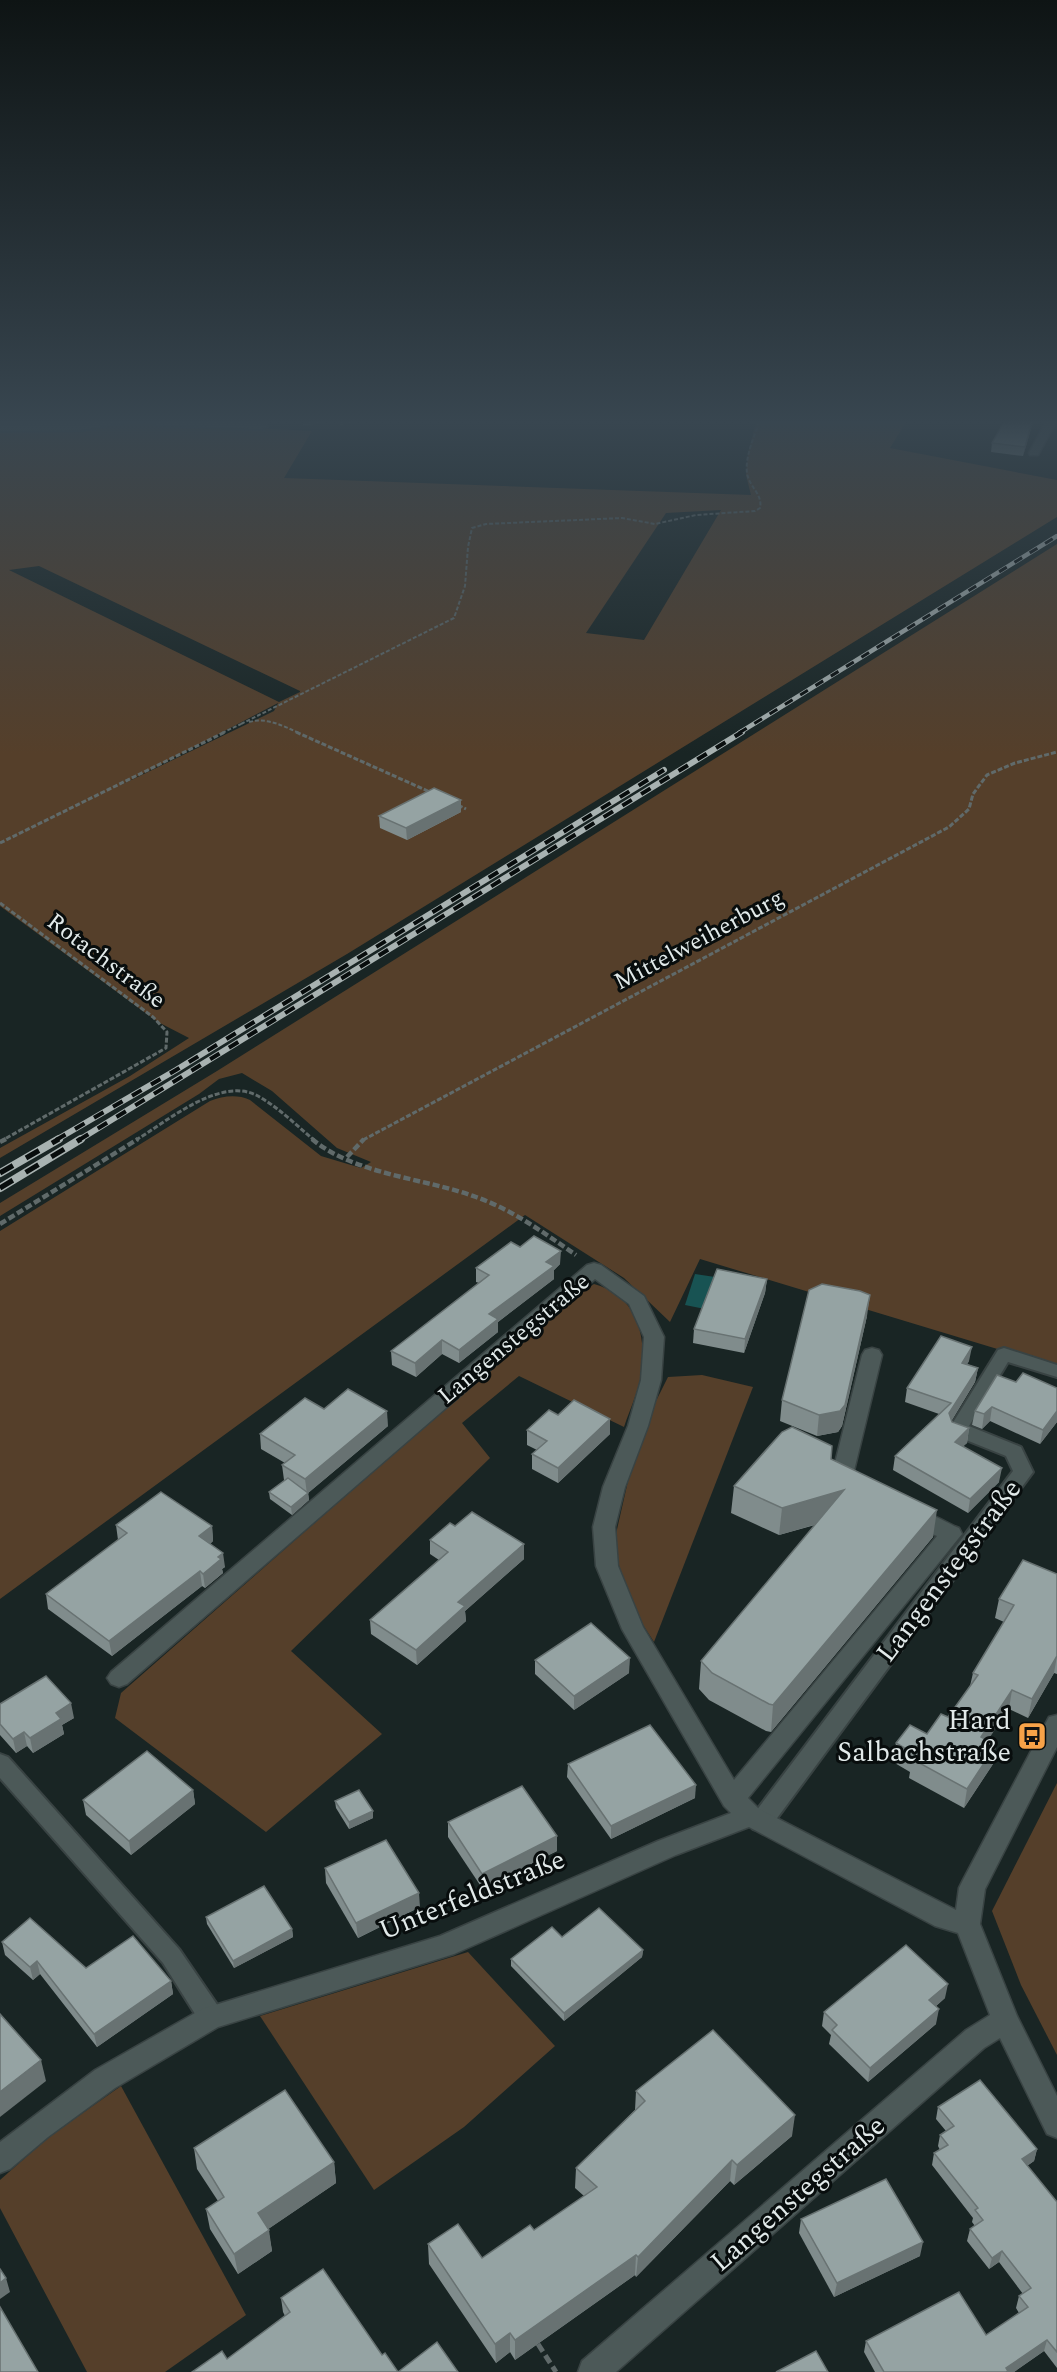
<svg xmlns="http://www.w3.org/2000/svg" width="1057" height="2372" viewBox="0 0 1057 2372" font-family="Spectral,serif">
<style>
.green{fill:#553f2a;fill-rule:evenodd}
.water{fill:#185353}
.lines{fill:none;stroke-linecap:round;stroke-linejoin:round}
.lane-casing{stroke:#394343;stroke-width:4}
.street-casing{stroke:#394343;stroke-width:3}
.path-far3{stroke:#606a6a;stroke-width:2;stroke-dasharray:4 2;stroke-linecap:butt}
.path-far2{stroke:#606a6a;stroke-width:3;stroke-dasharray:5 2;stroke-linecap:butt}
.path-far1{stroke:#606a6a;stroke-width:4.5;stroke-dasharray:7 3;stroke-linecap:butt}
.path{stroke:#606a6a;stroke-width:5;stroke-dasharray:9 4.5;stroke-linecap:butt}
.lane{fill:#4c5958;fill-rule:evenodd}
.street{fill:#4c5958;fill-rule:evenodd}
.rail-far2-casing{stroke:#a8b2b1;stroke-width:4.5}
.rail-far1-casing{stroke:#a8b2b1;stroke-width:6}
.rail-casing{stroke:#a8b2b1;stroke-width:8}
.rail-far2{stroke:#080d0d;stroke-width:3;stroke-dasharray:9;stroke-linecap:butt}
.rail-far1{stroke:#080d0d;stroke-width:4;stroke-dasharray:11;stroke-linecap:butt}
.rail{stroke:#080d0d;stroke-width:5;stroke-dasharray:15;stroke-linecap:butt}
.wall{fill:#808c8c}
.shaded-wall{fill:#687272}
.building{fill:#95a3a3;stroke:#687272;stroke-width:1.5}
.labels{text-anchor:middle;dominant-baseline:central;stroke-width:6;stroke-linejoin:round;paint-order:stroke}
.street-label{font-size:24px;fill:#e2eaea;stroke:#080d0d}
.near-street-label{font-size:28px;fill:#e2eaea;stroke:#080d0d}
.near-poi-label{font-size:28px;fill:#e2eaea;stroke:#080d0d;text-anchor:end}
</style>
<rect width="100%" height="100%" fill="#192524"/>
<!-- green -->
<g class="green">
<path d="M0,422H136L312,431L284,478L751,495L746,475L748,453L756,422H906L890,448L1057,480V517L347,954L0,1158V1148L130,1076L189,1038L158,1022L0,906ZM721,510L644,640L586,633L666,513ZM39,566L300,691V692L279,702L9,570ZM278,703L274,711L121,785Z"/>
<path d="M1057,544V1367L700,1259L670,1322L624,1278L525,1215L0,1599V1231L210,1101C223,1096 237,1094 250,1100L321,1156L361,1168L371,1162L337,1148L272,1091L242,1073L219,1079L199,1094L0,1216V1203L217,1071Z"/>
<path d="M594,1284C634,1295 646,1330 642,1369C640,1388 630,1409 624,1427L519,1376L462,1423L490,1458L291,1651L382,1734L266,1832L115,1718L121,1693L565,1303Z"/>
<polygon points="702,1375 753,1387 654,1642 634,1611 613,1547 628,1481 655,1403 668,1377"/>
<polygon points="1057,1783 1057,2055 1021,1985 992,1911"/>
<polygon points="468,1952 555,2046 464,2127 374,2190 260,2016"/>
<polygon points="121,2086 246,2315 165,2372 87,2372 0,2208 0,2180 50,2136"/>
</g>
<!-- water -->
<polygon class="water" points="695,1274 715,1277 705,1309 685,1305"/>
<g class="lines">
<!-- lane casing -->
<g class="lane-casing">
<g id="lane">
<polygon points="97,422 125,422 82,430 0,431 0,425"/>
<path d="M152,422C172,422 255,418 267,426L262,429L157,425Z"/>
<polygon points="1004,1348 1057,1365 1057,1377 1008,1362 969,1426 1021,1447 1033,1472 769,1829 761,1831 753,1829 750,1822 753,1815 1013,1471 1006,1456 951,1434 949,1429 998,1350"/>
<polygon points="0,1754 8,1757 179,1949 220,2009 223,2017 220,2025 211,2028 202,2025 163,1963 0,1778"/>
</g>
</g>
<!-- street casing -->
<g class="street-casing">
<g id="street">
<polygon points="1046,422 1056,422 1038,455 1030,455 1029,453"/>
<path d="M594,1263L601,1265L644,1296L664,1337L661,1380L648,1426L625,1487L615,1527L618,1566L643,1627L734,1780L937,1536L906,1523L903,1517L906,1511C923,1507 944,1522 959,1528L962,1534L748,1798L759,1809L956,1910L959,1888L963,1880L1049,1717L1057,1715V1747L985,1889L980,1924L1017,2016L1057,2096V2138L1047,2134L1000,2038L984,2048L616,2372H578L582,2361L966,2030L990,2015L958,1933L935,1926L749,1827L676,1855L454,1954L218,2027L115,2088L48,2137L10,2169L0,2173V2142L95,2070L202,2009L440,1936L658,1841L731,1813L724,1806L622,1629L596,1566L593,1527L603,1487L628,1426L641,1380L644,1337L629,1304L595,1279L127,1684L119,1687L111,1684L107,1678L111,1672L587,1265Z"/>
<polygon points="872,1348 879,1350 882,1355 852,1479 859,1486 855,1491 848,1494 834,1488 830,1483 862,1355 865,1350"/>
</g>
</g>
<!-- path-far3 -->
<g class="path-far3">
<path d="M249,722C267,717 283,726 299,733"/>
<path d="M241,724L454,618L465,586L468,547L472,528L486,524L622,518L655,524L696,515L755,511L760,508C763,494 749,487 747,473C745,456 754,438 759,422"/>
<polyline points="222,733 241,724"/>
</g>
<!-- path-far2 -->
<g class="path-far2">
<polyline points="296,732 430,792"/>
<polyline points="458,805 466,809"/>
<polyline points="0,843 225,732"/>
<polyline points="0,903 153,1017 167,1032 166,1048 3,1140"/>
<path d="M136,1140C166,1122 219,1077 256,1095C277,1106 296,1125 314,1140"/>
<polyline points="363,1140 949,827 969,809 973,794 987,775 1015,763 1057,752"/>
</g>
<!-- path-far1 -->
<g class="path-far1">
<path d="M312,1139C355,1175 425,1178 476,1197C513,1210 544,1233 576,1255"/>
<polyline points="0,1142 6,1139"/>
<polyline points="347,1157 364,1139"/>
<polyline points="0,1224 138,1139"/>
</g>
<!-- path -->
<polyline class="path" points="538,2344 556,2372"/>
<!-- lane -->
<use href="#lane" class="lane"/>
<!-- street -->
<use href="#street" class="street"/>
<!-- rail-far2 casing -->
<g class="rail-far2-casing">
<polyline id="rail-far2" points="739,733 1057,536"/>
</g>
<!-- rail-far1 casing -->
<g class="rail-far1-casing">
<g id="rail-far1">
<polyline points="56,1140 176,1070 664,770"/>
<polyline points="79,1140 742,732"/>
</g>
</g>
<!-- rail casing -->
<g class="rail-casing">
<g id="rail">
<polyline points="0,1173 59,1139"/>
<polyline points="0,1188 81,1139"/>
</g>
</g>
<!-- rail-far2 -->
<use href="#rail-far2" class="rail-far2"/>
<!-- rail-far1 -->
<use href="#rail-far1" class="rail-far1"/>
<!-- rail -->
<use href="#rail" class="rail"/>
</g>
<!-- wall -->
<g class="wall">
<polygon points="1004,422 1033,422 1023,456 991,452 992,443"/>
<polygon points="461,812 407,840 380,828 379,816"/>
<polygon points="520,1247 560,1264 554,1270 554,1279 498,1322 498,1332 459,1363 442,1354 416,1377 392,1365 391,1351 479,1283 476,1282 476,1268"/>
<polygon points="767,1279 765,1293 744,1353 693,1343 694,1329"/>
<polygon points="867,1316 842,1426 838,1432 817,1436 780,1421 782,1400"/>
<polygon points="969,1361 967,1364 978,1368 975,1382 952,1420 952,1422 969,1428 967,1443 963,1446 999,1482 968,1513 893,1470 895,1456 939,1414 905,1402 907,1388"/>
<polygon points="1016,1382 1057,1388 1057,1422 1040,1444 990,1421 982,1429 972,1425 975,1411"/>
<polygon points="324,1409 388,1426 308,1493 309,1500 292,1515 270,1499 269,1492 285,1480 284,1480 282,1465 285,1463 261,1449 260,1434"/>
<polygon points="558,1415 610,1434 558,1483 532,1469 532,1454 537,1450 527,1445 527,1430"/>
<polygon points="831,1459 933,1537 771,1732 766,1731 709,1700 699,1689 701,1661 815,1525 779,1535 731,1513 734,1486"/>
<polygon points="116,1525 212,1526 213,1541 210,1544 225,1567 222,1569 223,1573 205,1588 202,1586 112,1656 48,1609 46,1594 118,1540"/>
<polygon points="455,1526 524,1559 465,1611 466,1621 417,1665 371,1634 370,1620 439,1560 430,1554 430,1540"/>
<polygon points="1057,1574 1057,1674 1054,1673 1028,1718 1009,1709 987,1740 993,1764 964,1808 909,1778 910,1772 893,1762 896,1743 927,1734 948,1717 970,1686 973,1673 1004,1622 995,1618 999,1599"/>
<polygon points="535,1660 629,1673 574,1710 535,1674"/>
<polygon points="0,1704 74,1718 62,1725 64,1734 33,1753 27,1746 16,1753 0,1735"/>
<polygon points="568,1764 695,1798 611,1839 567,1777"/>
<polygon points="193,1790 195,1804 131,1855 86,1815 83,1800"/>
<polygon points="335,1801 373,1818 349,1829 336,1808"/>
<polygon points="448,1822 557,1836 557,1851 482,1888 448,1837"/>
<polygon points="325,1868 420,1907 358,1938 326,1883"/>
<polygon points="206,1917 292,1929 293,1937 234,1968 207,1924"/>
<polygon points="562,1937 643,1950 642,1957 564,2021 511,1966 511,1959"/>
<polygon points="2,1942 86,1968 171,1981 173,1994 97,2047 40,1974 33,1980 5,1955"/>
<polygon points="945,1998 936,2006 936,2024 868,2082 829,2044 831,2035 822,2026 824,2012"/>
<polygon points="636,2091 792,2136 734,2185 730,2181 636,2277 635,2275 515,2360 510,2352 496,2363 429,2264 428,2244 482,2258 534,2230 584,2196 575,2188 576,2168 635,2110"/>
<polygon points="938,2107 1037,2149 1034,2161 1027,2166 1057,2202 1057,2368 1044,2351 1014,2372 875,2372 864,2352 866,2341 986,2335 1019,2313 1016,2308 1019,2296 1023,2294 999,2262 989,2269 967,2241 970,2229 975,2226 972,2222 973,2218 932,2165 934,2153 940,2150 938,2146 940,2135 946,2131 936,2119"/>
<polygon points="194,2148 334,2162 336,2183 268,2229 272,2251 238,2274 210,2229 206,2209 218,2201 197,2169"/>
<polygon points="801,2219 920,2256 834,2297 799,2233"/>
<polygon points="281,2298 382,2355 398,2372 458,2372 192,2372 227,2359 285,2316 283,2312"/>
</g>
<!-- shaded-wall -->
<g class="shaded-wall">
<polygon points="303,422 327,422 303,426"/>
<polygon points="340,422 356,422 340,425"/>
<polygon points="1032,422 1033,422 1023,456 1025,447"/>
<polygon points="461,800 461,812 407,840 406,828"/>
<polygon points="561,1251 560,1264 554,1270 554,1279 498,1322 498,1332 459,1363 459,1350 489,1314 546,1262"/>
<polygon points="767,1279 765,1293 744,1353 745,1339"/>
<polygon points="870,1295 867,1316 842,1426 838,1432 817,1436 819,1415"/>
<polygon points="442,1340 442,1354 416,1377 415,1363"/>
<polygon points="972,1347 969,1361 960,1377 962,1363"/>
<polygon points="978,1368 975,1382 947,1428 949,1413"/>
<polygon points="992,1407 990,1421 982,1429 984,1414"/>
<polygon points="387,1411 388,1426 307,1494 305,1479"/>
<polygon points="1057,1411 1057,1422 1040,1444 1043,1430"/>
<polygon points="610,1419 610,1434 558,1483 558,1468"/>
<polygon points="969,1428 967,1443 953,1456 955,1442"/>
<polygon points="1002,1468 999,1482 968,1513 970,1499"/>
<polygon points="844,1490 841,1517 779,1535 782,1508"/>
<polygon points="308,1493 309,1500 292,1515 291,1507"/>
<polygon points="937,1510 933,1537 771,1732 773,1705"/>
<polygon points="212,1526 213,1541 201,1551 199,1536"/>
<polygon points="524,1544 524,1559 465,1611 466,1621 417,1665 416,1650 458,1602"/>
<polygon points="223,1553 225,1567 222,1569 223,1573 205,1588 203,1574 218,1557"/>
<polygon points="200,1571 202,1586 112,1656 109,1641"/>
<polygon points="1057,1656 1054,1673 1028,1718 1032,1699"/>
<polygon points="630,1658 629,1673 574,1710 574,1696"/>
<polygon points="1012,1690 1009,1709 977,1756 981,1737"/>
<polygon points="71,1703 74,1718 62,1725 64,1734 33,1753 30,1738 56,1713"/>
<polygon points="24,1732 27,1746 16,1753 13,1739"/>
<polygon points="996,1745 993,1764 964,1808 967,1789"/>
<polygon points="696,1785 695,1798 611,1839 611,1826"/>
<polygon points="193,1790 195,1804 131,1855 129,1841"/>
<polygon points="373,1811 373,1818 349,1829 349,1822"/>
<polygon points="557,1836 557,1851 482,1888 482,1874"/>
<polygon points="419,1893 420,1907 358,1938 356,1923"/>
<polygon points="292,1929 293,1937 234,1968 233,1961"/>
<polygon points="643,1950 642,1957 564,2021 564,2013"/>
<polygon points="37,1961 40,1974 33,1980 30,1967"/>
<polygon points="171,1981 173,1994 97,2047 94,2034"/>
<polygon points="948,1984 945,1998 926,2015 929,2000"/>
<polygon points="939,2009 936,2024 868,2082 870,2068"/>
<polygon points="41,2060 46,2081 0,2117 0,2092"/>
<polygon points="795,2115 792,2136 734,2185 737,2165"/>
<polygon points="1037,2149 1034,2161 1019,2171 1022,2159"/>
<polygon points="732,2160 730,2181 636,2277 638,2257"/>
<polygon points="334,2162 336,2183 261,2234 258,2213"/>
<polygon points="269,2230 272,2251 238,2274 234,2254"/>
<polygon points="923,2242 920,2256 834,2297 837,2283"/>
<polygon points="1002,2251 999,2262 989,2269 992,2258"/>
<polygon points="636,2255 635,2275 515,2360 515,2340"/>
<polygon points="6,2278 10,2292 0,2299 0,2283"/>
<polygon points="510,2333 510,2352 496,2363 495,2344"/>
<polygon points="1047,2340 1044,2351 1014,2372 1005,2372 1006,2368"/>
</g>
<!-- building -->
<g class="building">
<polygon points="1004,422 1032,422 1025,447 992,443"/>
<polygon points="434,788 461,800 406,828 379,816"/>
<polygon points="534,1236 561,1251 546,1262 554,1266 489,1314 498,1319 459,1350 442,1340 415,1363 391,1351 489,1275 476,1268 511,1242 520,1247"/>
<polygon points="717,1269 767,1279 745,1339 694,1329"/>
<polygon points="822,1284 860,1291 870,1295 845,1405 840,1411 819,1415 782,1400 809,1290"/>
<polygon points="941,1336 972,1347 962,1363 978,1368 949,1413 952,1422 969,1428 955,1442 1002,1468 970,1499 895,1456 951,1403 907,1388"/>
<polygon points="1023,1373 1057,1388 1057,1411 1043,1430 992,1407 984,1414 975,1411 997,1375 1016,1382"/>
<polygon points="348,1389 387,1411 305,1479 282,1465 295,1455 260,1434 305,1398 324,1409"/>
<polygon points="574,1400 610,1419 558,1468 532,1454 547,1441 527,1430 549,1410 558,1415"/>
<polygon points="792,1427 832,1446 831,1459 937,1510 773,1705 769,1704 712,1673 701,1661 844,1490 782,1508 734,1486 782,1432"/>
<polygon points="288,1478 308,1493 291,1507 269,1492"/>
<polygon points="161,1492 212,1526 199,1536 223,1553 218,1557 221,1559 203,1574 200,1571 109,1641 46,1594 127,1533 116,1525"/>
<polygon points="472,1512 524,1544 458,1602 465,1606 416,1650 370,1620 448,1552 430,1540 450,1523 455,1526"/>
<polygon points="1023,1560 1057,1574 1057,1656 1032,1699 1012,1690 981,1737 996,1745 967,1789 912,1759 915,1754 896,1743 910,1725 927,1734 941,1714 948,1717 978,1675 973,1673 1014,1605 999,1599"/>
<polygon points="591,1623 630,1658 574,1696 535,1660"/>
<polygon points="46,1676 71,1703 56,1713 61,1719 30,1738 24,1732 13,1739 0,1724 0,1704"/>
<polygon points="650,1725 696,1785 611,1826 568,1764"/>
<polygon points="147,1751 193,1790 129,1841 83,1800"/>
<polygon points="522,1786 557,1836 482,1874 448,1822"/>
<polygon points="359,1790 373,1811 349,1822 335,1801"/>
<polygon points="386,1840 419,1893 356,1923 325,1868"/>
<polygon points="264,1886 292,1929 233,1961 206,1917"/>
<polygon points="599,1908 643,1950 564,2013 511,1959 552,1927 562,1937"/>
<polygon points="30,1918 86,1968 133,1936 171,1981 94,2034 37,1961 30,1967 2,1942"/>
<polygon points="906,1945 948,1984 929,2000 939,2009 870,2068 832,2030 837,2025 824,2012"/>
<polygon points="0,2014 41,2060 0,2092"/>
<polygon points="713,2030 795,2115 737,2165 732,2160 638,2257 636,2255 515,2340 510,2333 495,2344 428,2244 458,2224 482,2258 530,2225 534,2230 597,2187 576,2168 645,2101 636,2091"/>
<polygon points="980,2080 1037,2149 1022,2159 1057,2202 1057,2352 1047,2340 1006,2368 1008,2371 1006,2372 884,2372 866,2341 959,2292 986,2335 1028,2307 1019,2296 1031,2288 1002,2251 992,2258 970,2229 983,2220 975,2210 978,2208 934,2153 948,2145 940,2135 954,2126 938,2107"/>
<polygon points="285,2090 334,2162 258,2213 269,2230 234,2254 206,2209 224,2197 194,2148"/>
<polygon points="886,2179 923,2242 837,2283 801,2219"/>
<polygon points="0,2269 6,2278 0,2283"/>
<polygon points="323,2269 382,2355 385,2353 398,2372 437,2342 458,2372 192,2372 222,2351 227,2359 290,2312 281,2298"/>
<polygon points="0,2307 38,2372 0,2372"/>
<polygon points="816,2351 828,2372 776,2372"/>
</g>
<!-- sky -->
<linearGradient id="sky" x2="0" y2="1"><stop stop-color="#0e1414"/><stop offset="0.56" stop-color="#384650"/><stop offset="1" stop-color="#384650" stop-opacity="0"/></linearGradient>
<rect width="1057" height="754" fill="url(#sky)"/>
<!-- icons -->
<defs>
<g id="bus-square" transform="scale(1.5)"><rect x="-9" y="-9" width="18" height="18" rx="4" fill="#f7a248" stroke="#080d0d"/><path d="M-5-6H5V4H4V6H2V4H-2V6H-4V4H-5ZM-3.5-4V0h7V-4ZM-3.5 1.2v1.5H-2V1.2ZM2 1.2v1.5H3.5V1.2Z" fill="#111"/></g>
</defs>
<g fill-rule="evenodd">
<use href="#bus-square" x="1032" y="1736"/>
</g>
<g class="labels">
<!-- street labels -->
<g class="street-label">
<text transform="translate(699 940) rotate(-28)">Mittelweiherburg</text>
<text transform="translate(106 961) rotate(37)">Rotachstraße</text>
<text transform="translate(514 1339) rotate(-40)">Langenstegstraße</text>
</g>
<!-- near-street labels -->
<g class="near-street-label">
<text transform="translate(949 1571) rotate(-53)">Langenstegstraße</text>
<text transform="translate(472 1895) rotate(-22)">Unterfeldstraße</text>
<text transform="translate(798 2194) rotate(-41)">Langenstegstraße</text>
</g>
<!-- near-poi labels -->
<g class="near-poi-label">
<text x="1011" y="1720">Hard<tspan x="1011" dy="32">Salbachstraße</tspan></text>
</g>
</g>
</svg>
